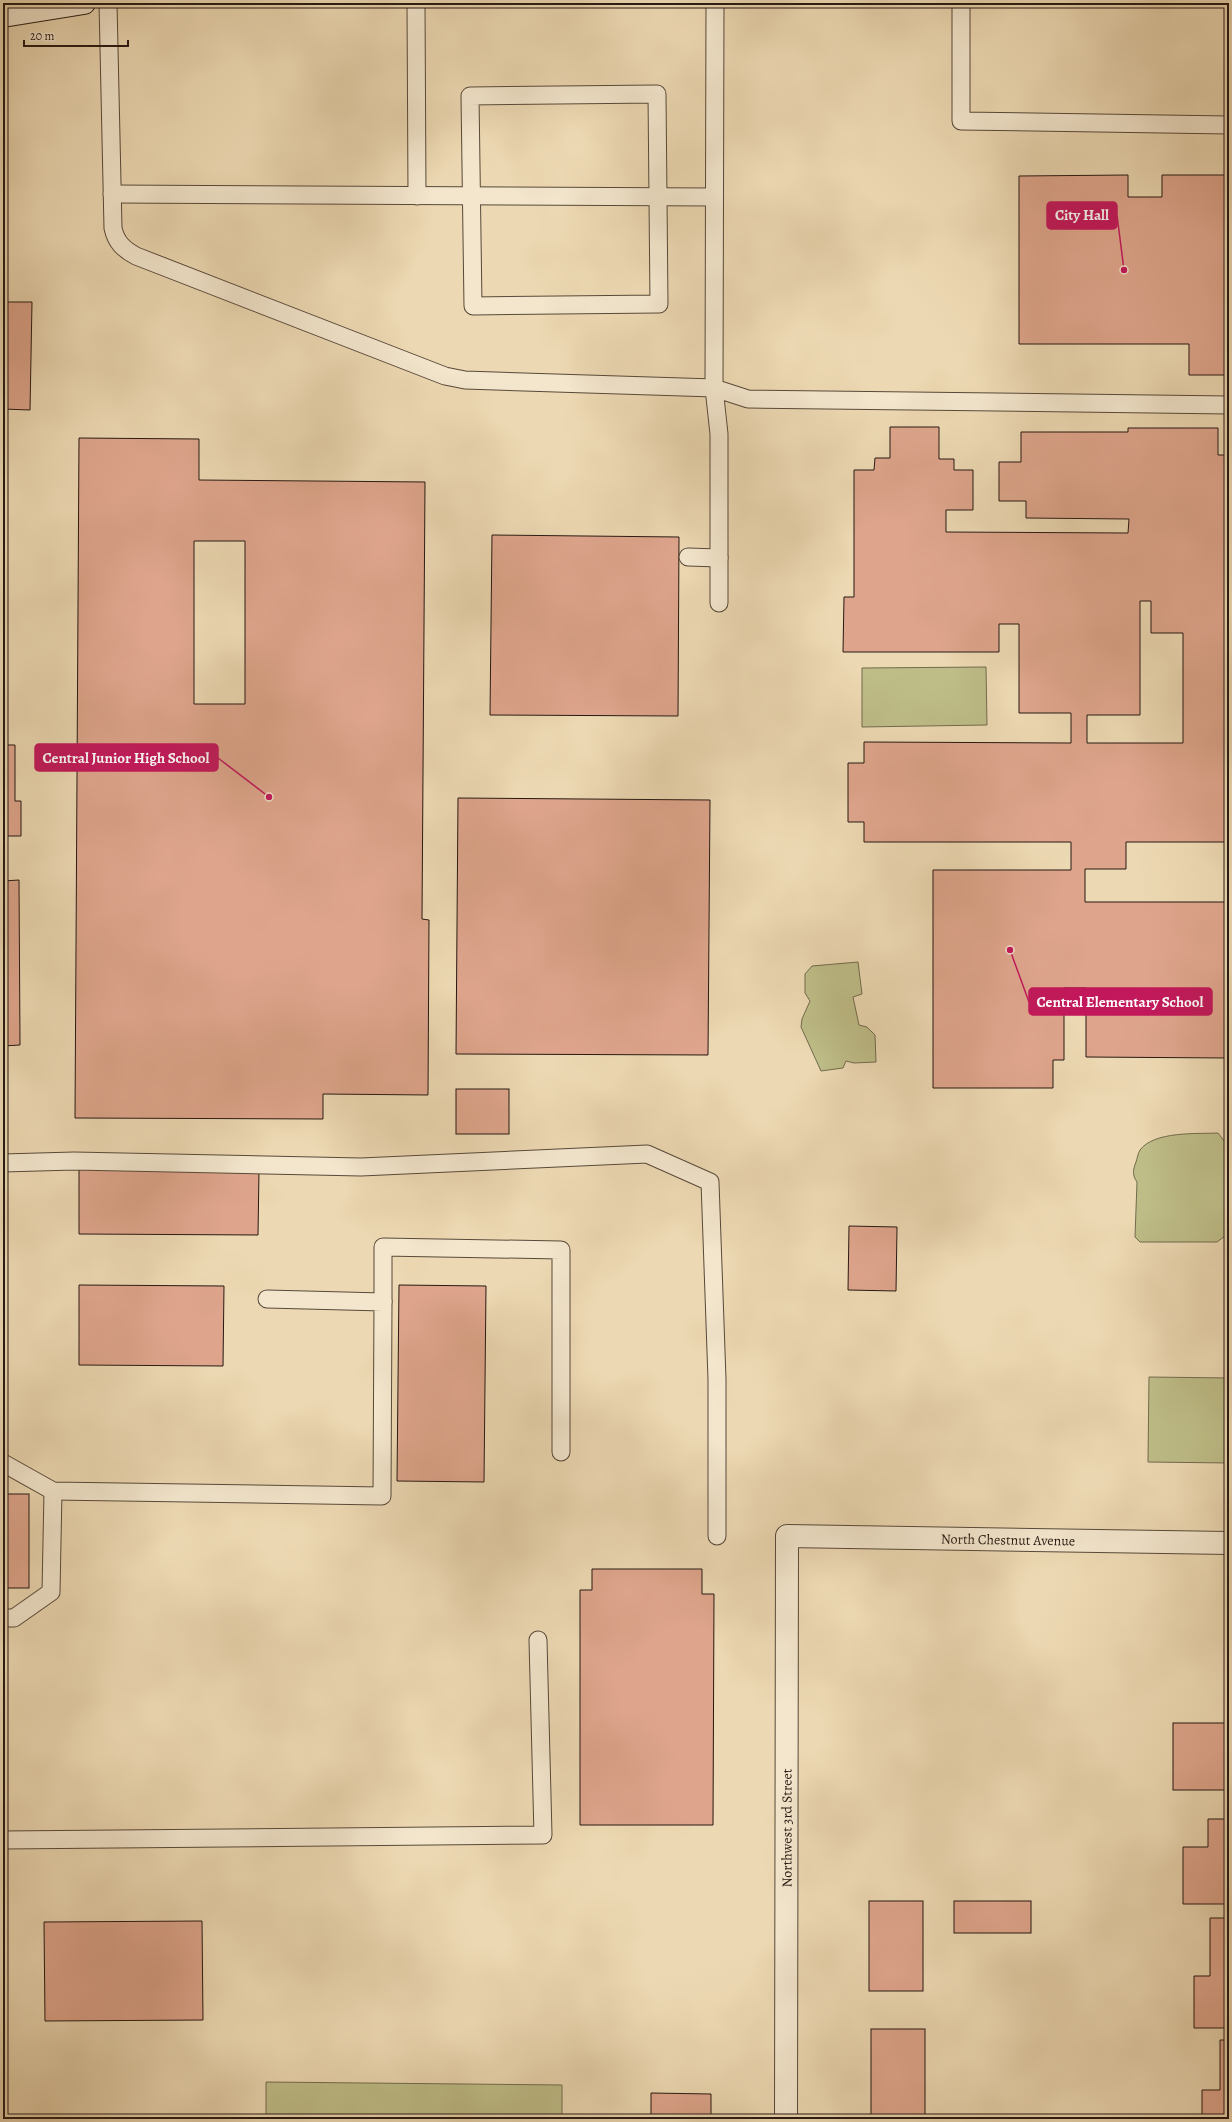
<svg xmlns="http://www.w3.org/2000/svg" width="1232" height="2122" viewBox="0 0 1232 2122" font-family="Alegreya,serif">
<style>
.green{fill:#bebd88;stroke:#726b4d}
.building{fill:#dea58c;stroke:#271912;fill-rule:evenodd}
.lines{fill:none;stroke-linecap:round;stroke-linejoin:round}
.lane-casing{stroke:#58493a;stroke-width:19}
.street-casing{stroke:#58493a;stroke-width:24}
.secondary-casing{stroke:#271912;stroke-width:24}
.lane{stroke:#f3e6cd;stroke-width:17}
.street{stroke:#f3e6cd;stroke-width:22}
.secondary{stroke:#f3e6cd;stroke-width:22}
.labels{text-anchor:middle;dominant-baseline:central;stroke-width:3;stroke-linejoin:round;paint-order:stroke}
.street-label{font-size:14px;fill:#271912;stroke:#f3e6cd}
.leader{fill:none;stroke:#c2185b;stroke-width:1.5}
.callout-dot{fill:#c2185b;stroke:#f3e6cd;stroke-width:1.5}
.callout{fill:#c2185b;stroke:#c2185b;stroke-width:1.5}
.callout-label{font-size:15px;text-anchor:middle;font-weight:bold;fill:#fff}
</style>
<rect width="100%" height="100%" fill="#ecd8b2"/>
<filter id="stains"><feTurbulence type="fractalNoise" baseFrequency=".005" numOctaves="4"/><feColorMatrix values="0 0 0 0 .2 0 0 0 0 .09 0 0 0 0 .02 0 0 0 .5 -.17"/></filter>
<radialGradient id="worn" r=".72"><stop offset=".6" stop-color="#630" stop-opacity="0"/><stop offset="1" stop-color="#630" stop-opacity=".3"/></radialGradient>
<!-- green -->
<g class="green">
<polygon points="986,667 987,725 862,727 862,668"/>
<polygon points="858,962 862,994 853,997 859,1025 867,1027 875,1035 876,1062 854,1063 846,1061 843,1068 821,1071 801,1027 802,1019 810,1001 805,993 805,974 812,966"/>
<path d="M1218,1133L1229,1147V1233L1217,1242H1140L1135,1237L1137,1182C1132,1175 1133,1170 1136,1162C1137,1159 1138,1153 1140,1150C1154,1131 1197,1134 1218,1133Z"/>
<polygon points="1149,1377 1229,1378 1229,1463 1148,1462"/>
<polygon points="266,2082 562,2085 562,2119 266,2119"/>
</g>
<!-- building -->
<g class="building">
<polygon points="1128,175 1128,197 1162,197 1162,175 1229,175 1229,375 1189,375 1189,344 1019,344 1019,176"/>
<polygon points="3,302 32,302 30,410 3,409"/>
<path d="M890,427H939V459H954V470H973V510H946V532L1128,533L1129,519L1026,518V501H999V462H1021V432H1128V428H1218V455H1229V842H1126V869H1085V902H1229V1058L1086,1057V988H1064V1060H1053V1088H933V870H1071V842H864V822H848V763H864V742L1071,743V713H1019V624H999V652H843L844,597H854V470H874L875,458H890ZM1140,601H1151V633H1183V743H1087V715H1140Z"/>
<path d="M79,438L199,439V480L425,482L422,919L429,920L428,1095L323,1094V1119L75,1118ZM194,541H245V704H194Z"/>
<polygon points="492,535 679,537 678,716 490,715"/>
<polygon points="3,745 15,745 15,801 21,801 21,836 3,836"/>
<polygon points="458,798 710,800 708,1055 456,1054"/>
<polygon points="19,880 20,1045 3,1046 3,881"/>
<rect x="456" y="1089" width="53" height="45"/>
<polygon points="79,1169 259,1170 258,1235 79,1234"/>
<polygon points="849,1226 897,1227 896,1291 848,1290"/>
<polygon points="79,1285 224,1286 223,1366 79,1365"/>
<polygon points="399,1285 486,1286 484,1482 397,1481"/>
<rect x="3" y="1494" width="26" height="94"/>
<polygon points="592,1569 702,1569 702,1594 714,1594 713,1825 580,1825 580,1590 592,1590"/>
<rect x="1226" y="1624" width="3" height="89"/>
<rect x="1173" y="1723" width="56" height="67"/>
<polygon points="1208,1819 1229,1819 1229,1904 1183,1904 1183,1847 1208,1847"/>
<rect x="869" y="1901" width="54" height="90"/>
<rect x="954" y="1901" width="77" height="32"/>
<polygon points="1210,1918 1229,1918 1229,2028 1194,2028 1194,1976 1210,1976"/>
<polygon points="202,1921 203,2020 45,2021 44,1922"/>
<rect x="871" y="2029" width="54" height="90"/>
<polygon points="1220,2040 1229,2040 1229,2119 1202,2119 1202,2090 1220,2090"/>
<polygon points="651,2093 711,2094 711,2119 651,2119"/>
</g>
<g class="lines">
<!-- lane casing -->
<g class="lane-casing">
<g id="lane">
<path d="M108,3L113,228C116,242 123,249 136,256L445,376L465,380L714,388L715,3"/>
<polyline points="416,3 417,196"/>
<polyline points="961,3 961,121 1229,125"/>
<polygon points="657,94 659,304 473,306 470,96"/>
<polyline points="112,194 714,197"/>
<polyline points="688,557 719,558"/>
<polyline points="719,603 719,434 714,388 748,399 1229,405"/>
<polyline points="3,1163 74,1161 361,1167 647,1154 710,1182 717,1379 717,1536"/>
<polyline points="383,1302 383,1247 561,1250 561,1452"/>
<polyline points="3,1463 53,1491 382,1496 383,1302 267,1299"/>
<polyline points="3,1618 14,1618 51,1592 53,1491"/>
<polyline points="3,1840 543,1835 538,1640"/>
</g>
</g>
<!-- street casing -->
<g class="street-casing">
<g id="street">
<path id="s1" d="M786,2119L787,1536L1229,1543"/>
</g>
</g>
<!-- secondary casing -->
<g class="secondary-casing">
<polyline id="secondary" points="3,16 84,3"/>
</g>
<!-- lane -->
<use href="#lane" class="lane"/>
<!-- street -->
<use href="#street" class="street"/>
<!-- secondary -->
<use href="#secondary" class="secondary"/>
</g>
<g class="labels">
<!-- street labels -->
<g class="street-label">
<text stroke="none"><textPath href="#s1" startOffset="804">North Chestnut Avenue</textPath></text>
<text stroke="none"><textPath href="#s1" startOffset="291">Northwest 3rd Street</textPath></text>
</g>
</g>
<!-- callouts -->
<path class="leader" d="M1124 270L1117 215M269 797L218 758M1010 950L1029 1002"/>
<g class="callout-dot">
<circle cx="1124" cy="270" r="4"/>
<circle cx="269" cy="797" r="4"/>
<circle cx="1010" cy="950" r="4"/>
</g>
<g class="callout">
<rect x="1047" y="202" width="70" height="27" rx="4"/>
<rect x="35" y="744" width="183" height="27" rx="4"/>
<rect x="1029" y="988" width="183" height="27" rx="4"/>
</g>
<g class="callout-label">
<text x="1082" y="220">City Hall</text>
<text x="126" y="763">Central Junior High School</text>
<text x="1120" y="1007">Central Elementary School</text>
</g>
<!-- margin -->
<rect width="1232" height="2122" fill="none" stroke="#ecd8b2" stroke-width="16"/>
<rect x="4" y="4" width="1224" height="2114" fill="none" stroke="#271912" stroke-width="2"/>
<rect x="8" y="8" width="1216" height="2106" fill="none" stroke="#271912"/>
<!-- scale -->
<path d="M24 40v6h104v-6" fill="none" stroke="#271912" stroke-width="2"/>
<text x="30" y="40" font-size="12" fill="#271912" stroke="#f3e6cd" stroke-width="3" paint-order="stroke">20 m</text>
<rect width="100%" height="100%" filter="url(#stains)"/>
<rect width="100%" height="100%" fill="url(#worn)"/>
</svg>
